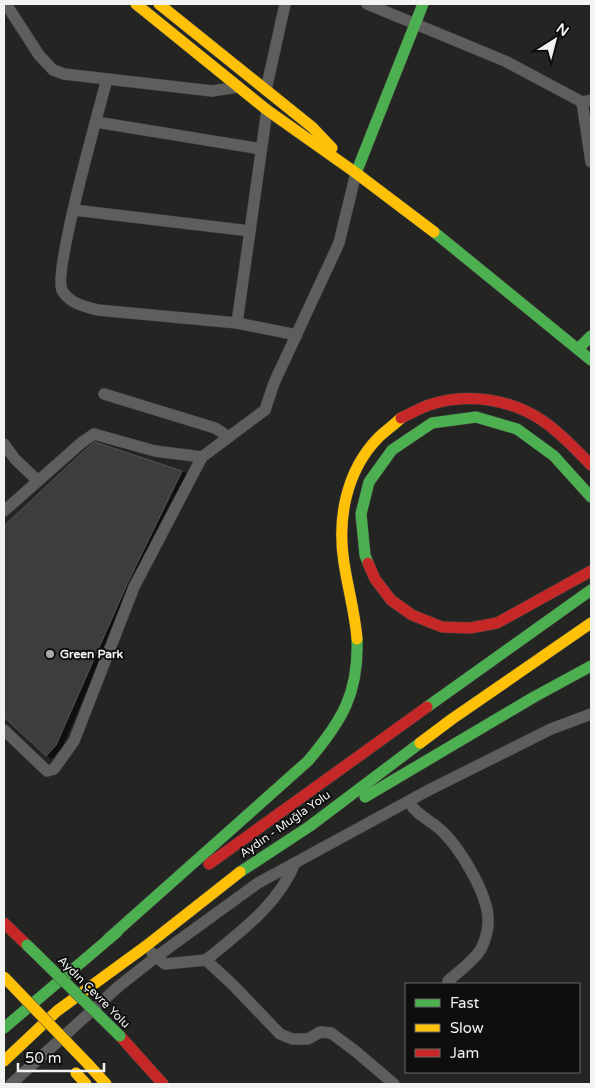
<svg xmlns="http://www.w3.org/2000/svg" width="595" height="1088" viewBox="0 0 595 1088" font-family="'Varela Round',sans-serif">
<style>
.building{fill:#3c3d3b;stroke:#525351;filter:url(#shadow)}
.lines{fill:none;stroke-linecap:round;stroke-linejoin:round}
.street-casing{stroke:#434442;stroke-width:12}
.fast-casing{stroke:#434442;stroke-width:12}
.slow-casing{stroke:#434442;stroke-width:12}
.jam-casing{stroke:#434442;stroke-width:12}
.street{stroke:#5e5f5d;stroke-width:11}
.fast{stroke:#4caf50;stroke-width:11}
.slow{stroke:#ffc107;stroke-width:11}
.jam{stroke:#c62828;stroke-width:11}
.fast-bridge-casing{stroke:#434442;stroke-width:12;stroke-linecap:butt}
.slow-bridge-casing{stroke:#434442;stroke-width:12;stroke-linecap:butt}
.fast-bridge{stroke:#4caf50;stroke-width:11}
.slow-bridge{stroke:#ffc107;stroke-width:11}
.poi-dot{fill:#a9aba8;stroke:#0d0e0d;stroke-width:2}
.labels{text-anchor:middle;dominant-baseline:central;stroke-width:4;stroke-linejoin:round;paint-order:stroke}
.poi-label{font-size:12px;font-weight:bold;fill:#f1f3f0;stroke:#0d0e0d;text-anchor:start}
.street-label{font-size:12px;fill:#f1f3f0;stroke:#0d0e0d}
</style>
<defs>
<filter id="shadow"><feDropShadow dx="5.5" dy="3" stdDeviation="0" flood-color="#0009"/></filter>
</defs>
<rect width="100%" height="100%" fill="#242523"/>
<!-- building -->
<polygon class="building" points="95,442 182,471 127,584 56,745 46,756 4,717 4,526 86,449"/>
<g class="lines">
<!-- street casing -->
<g class="street-casing">
<g id="street">
<polyline points="6,4 39,55 53,70 64,74 212,91 238,87"/>
<polyline points="367,4 505,61 582,102 591,100"/>
<path d="M107,79C99,109 53,272 62,290C68,303 86,307 98,310L237,323L267,110"/>
<polyline points="266,90 285,4"/>
<polyline points="582,102 591,162"/>
<polyline points="96,122 261,149"/>
<polyline points="74,210 250,231"/>
<polyline points="237,323 297,335"/>
<polyline points="104,394 215,428 223,433 227,438"/>
<polyline points="4,444 15,459 38,481"/>
<polyline points="4,511 81,443 94,434 155,451 202,457 265,410 274,383 339,243 356,173"/>
<polyline points="4,730 47,771 54,769 74,741 134,587 202,457"/>
<path d="M409,802C416,815 432,821 443,832C461,850 485,890 488,916C489,927 486,939 481,949C473,962 459,971 448,981"/>
<polyline points="152,953 165,964 206,960 233,985 280,1034 292,1039 308,1039 320,1032 331,1033 354,1050 394,1084"/>
<path d="M206,960C240,932 278,905 295,863"/>
<polyline points="11,1084 119,986 156,957 258,883 427,791 551,729 591,714"/>
</g>
</g>
<!-- fast casing -->
<g class="fast-casing">
<g id="fast">
<polyline points="356,173 423,4"/>
<polyline points="434,232 591,360"/>
<polyline points="578,349 591,336"/>
<polyline points="368,563 365,555 361,514 369,482 392,450 432,423 476,417 517,429 554,456 591,497"/>
<polyline points="427,707 591,590"/>
<polyline points="365,797 534,697 591,666"/>
<polyline points="240,872 310,826 420,743"/>
<path d="M108,939L308,761C342,721 359,693 357,639"/>
<polyline points="4,1028 117,932"/>
</g>
</g>
<!-- slow casing -->
<g class="slow-casing">
<g id="slow">
<polyline points="136,4 267,110 356,173 434,232"/>
<polyline points="159,4 312,127 332,148"/>
<path d="M357,639C355,613 348,589 344,563C337,519 346,471 378,438C385,431 394,425 401,418"/>
<polyline points="420,743 452,719 591,623"/>
<polyline points="4,1061 57,1011 146,946 240,872"/>
<polyline points="87,1063 106,1084"/>
<polyline points="76,1073 86,1084"/>
</g>
</g>
<!-- jam casing -->
<g class="jam-casing">
<g id="jam">
<path d="M401,418C410,414 420,408 429,405C466,392 511,399 543,421C561,433 576,450 591,465"/>
<polyline points="368,563 375,579 391,600 412,615 442,627 470,628 497,623 591,571"/>
<polyline points="209,864 427,707"/>
<polyline points="4,923 27,945"/>
<polyline points="120,1036 163,1084"/>
</g>
</g>
<!-- street -->
<use href="#street" class="street"/>
<!-- fast -->
<use href="#fast" class="fast"/>
<!-- slow -->
<use href="#slow" class="slow"/>
<!-- jam -->
<use href="#jam" class="jam"/>
<!-- fast-bridge casing -->
<g class="fast-bridge-casing">
<polyline id="fast-bridge" points="27,945 120,1036"/>
</g>
<!-- slow-bridge casing -->
<g class="slow-bridge-casing">
<polyline id="slow-bridge" points="4,977 87,1063"/>
</g>
<!-- fast-bridge -->
<use href="#fast-bridge" class="fast-bridge"/>
<!-- slow-bridge -->
<use href="#slow-bridge" class="slow-bridge"/>
</g>
<!-- markers -->
<circle class="poi-dot" cx="50" cy="654" r="5"/>
<g class="labels">
<!-- poi labels -->
<g class="poi-label">
<text x="60" y="654">Green Park</text>
</g>
<!-- street labels -->
<g class="street-label">
<text transform="translate(285 824) rotate(-35)">Aydın - Muğla Yolu</text>
<text transform="translate(94 992) rotate(45)">Aydın Çevre Yolu</text>
</g>
</g>
<!-- border -->
<rect width="595" height="1088" fill="none" stroke="#f1f3f0" stroke-width="10"/>
<!-- legend -->
<rect x="405" y="983" width="175" height="90" fill="#0d0e0d" stroke="#686a68"/>
<rect x="415" y="999" width="25" height="8" fill="#4caf50" stroke="#686a68"/>
<text x="450" y="1008" font-size="15" fill="#f1f3f0">Fast</text>
<rect x="415" y="1024" width="25" height="8" fill="#ffc107" stroke="#686a68"/>
<text x="450" y="1033" font-size="15" fill="#f1f3f0">Slow</text>
<rect x="415" y="1049" width="25" height="8" fill="#c62828" stroke="#686a68"/>
<text x="450" y="1058" font-size="15" fill="#f1f3f0">Jam</text>
<!-- north arrow -->
<g transform="translate(555 40) rotate(36)" stroke="#0d0e0d" stroke-width="4" paint-order="stroke">
<path d="M0-4L9 19L0 12L-9 19Z" fill="#f1f3f0"/>
<text y="-8" font-size="14" font-weight="bold" text-anchor="middle" fill="#f1f3f0">N</text>
</g>
<!-- scale -->
<path d="M18 1063v8h86v-8" fill="none" stroke="#f1f3f0" stroke-width="2.5"/>
<text x="25" y="1063" font-size="15" fill="#f1f3f0" stroke="#0d0e0d" stroke-width="4" paint-order="stroke">50 m</text>
</svg>
